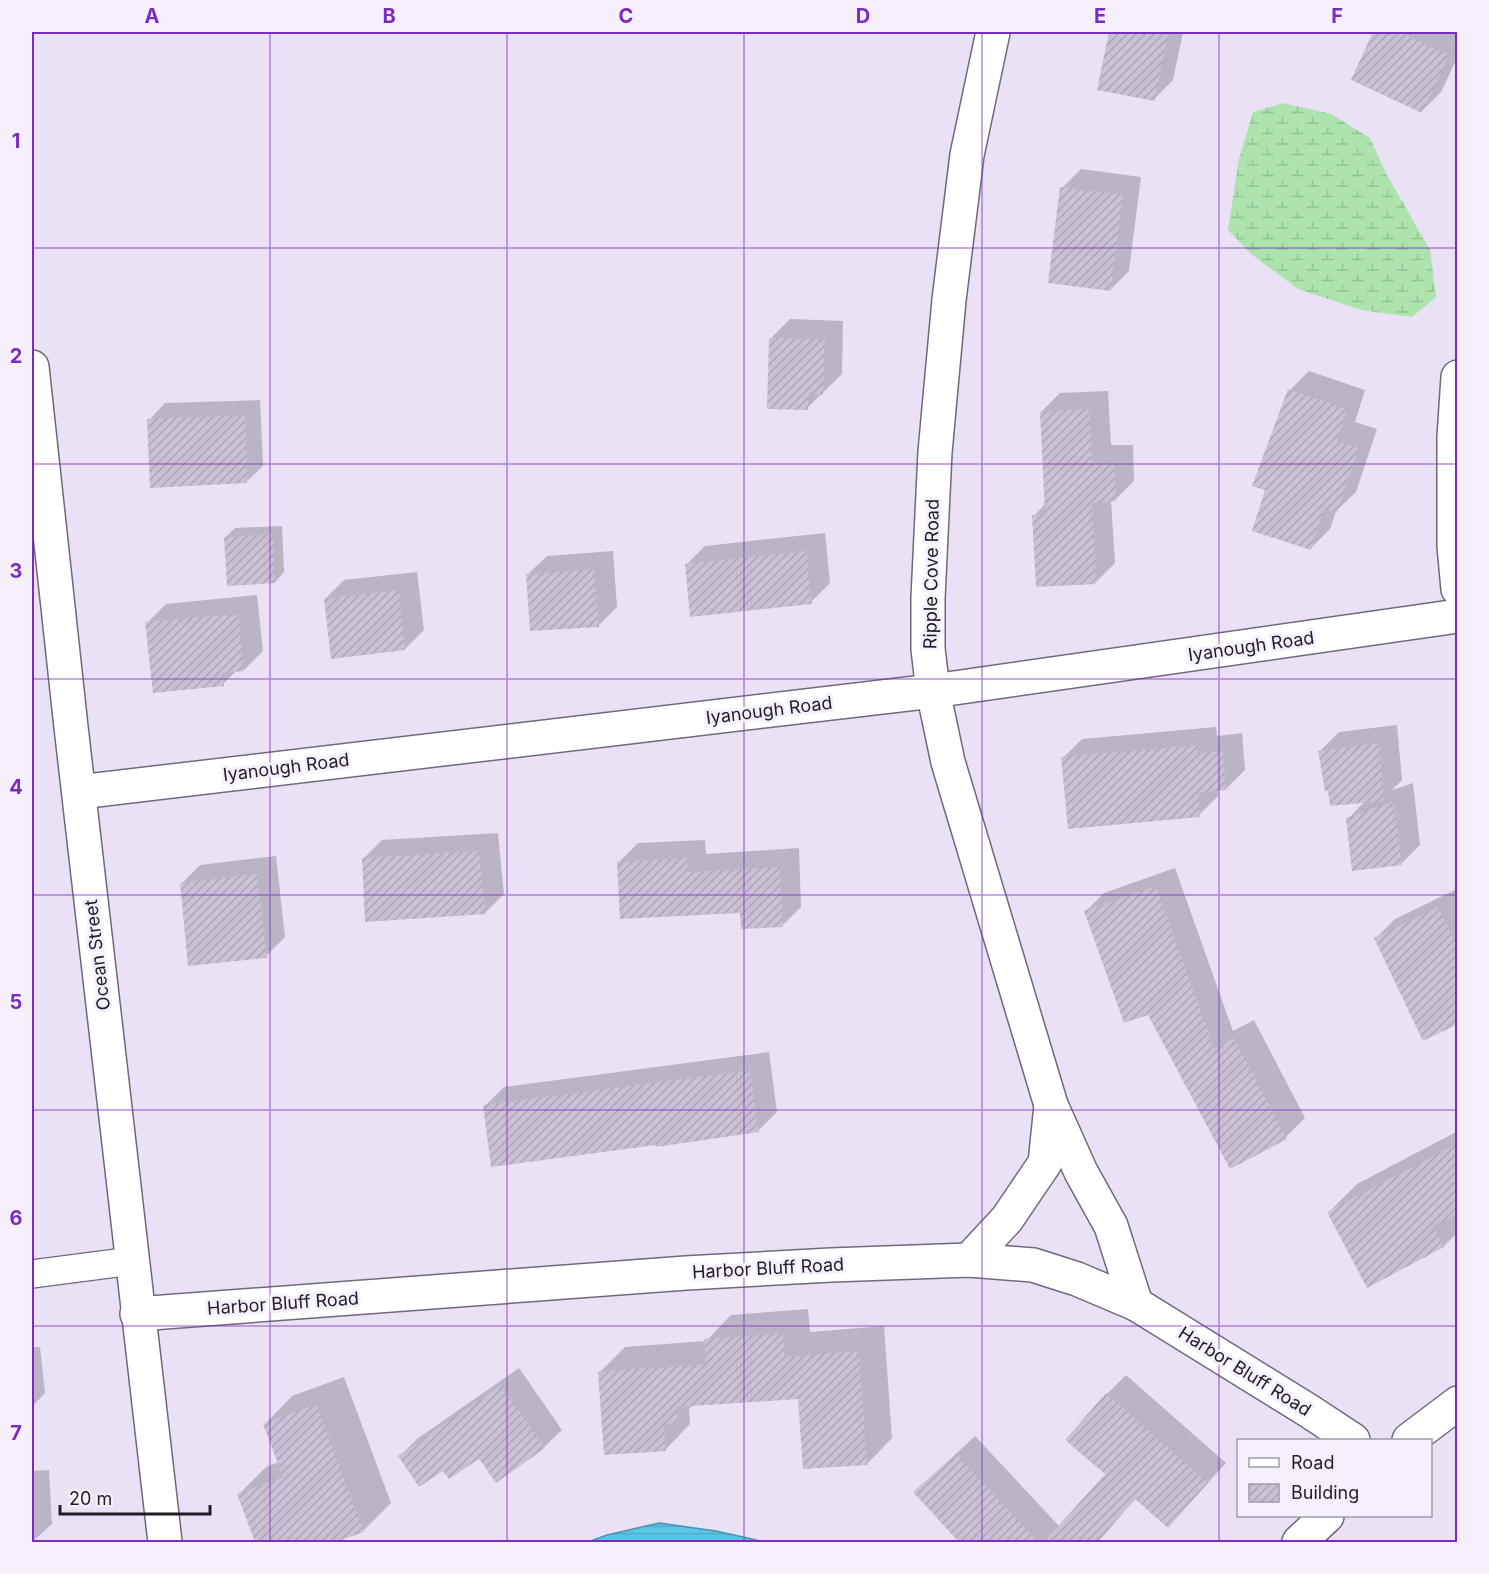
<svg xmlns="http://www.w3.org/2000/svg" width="1489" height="1574" viewBox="0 0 1489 1574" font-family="Inter,sans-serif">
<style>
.wetland{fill:url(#wetland-marsh)}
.water{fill:url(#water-rules);stroke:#4993ae;stroke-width:1.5}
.shadow{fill:#0003}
.building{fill:url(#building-hatch)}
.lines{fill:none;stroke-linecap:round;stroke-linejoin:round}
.service-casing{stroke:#70687b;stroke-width:30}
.minor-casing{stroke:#70687b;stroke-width:36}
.secondary-casing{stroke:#70687b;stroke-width:36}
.service{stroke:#fff;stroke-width:27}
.minor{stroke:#fff;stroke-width:33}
.secondary{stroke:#fff;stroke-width:33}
.grid{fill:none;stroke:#7b2cbf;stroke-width:1.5;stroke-opacity:0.55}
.labels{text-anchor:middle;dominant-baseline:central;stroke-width:6;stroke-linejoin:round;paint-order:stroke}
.street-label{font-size:18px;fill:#211d25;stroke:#f6f0fe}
.neatline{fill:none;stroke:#7b2cbf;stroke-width:2}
.grid-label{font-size:20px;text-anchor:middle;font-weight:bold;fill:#7b2cbf}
</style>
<defs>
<pattern id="wetland-marsh" width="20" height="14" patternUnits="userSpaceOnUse" patternTransform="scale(1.5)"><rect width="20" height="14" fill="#ade3ad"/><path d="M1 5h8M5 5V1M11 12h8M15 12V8" fill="none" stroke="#95c295"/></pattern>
<pattern id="water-rules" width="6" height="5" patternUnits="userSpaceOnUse" patternTransform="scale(1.5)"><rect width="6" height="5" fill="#5ac5e9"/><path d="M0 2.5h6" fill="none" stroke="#4ea9c8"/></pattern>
<pattern id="building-hatch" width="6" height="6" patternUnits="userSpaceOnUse" patternTransform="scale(1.5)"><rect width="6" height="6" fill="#c9c0d6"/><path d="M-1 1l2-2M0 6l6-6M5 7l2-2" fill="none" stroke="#aca5b8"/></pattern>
</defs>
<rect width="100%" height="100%" fill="#eae1f7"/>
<!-- wetland -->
<polygon class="wetland" points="1283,103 1331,114 1370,138 1387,175 1430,250 1436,297 1412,317 1361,310 1298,289 1251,254 1228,230 1239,159 1253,112"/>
<!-- water -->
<polygon class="water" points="659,1523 716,1531 765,1542 588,1542 607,1535"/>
<!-- shadow -->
<g class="shadow">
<polygon points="1111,32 1183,32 1173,80 1154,99 1099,89"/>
<polygon points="1375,32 1458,32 1458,56 1441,92 1422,111 1353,79"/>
<polygon points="1081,169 1141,177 1129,271 1110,290 1062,188"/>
<polygon points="790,319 843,321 842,374 807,408 771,338"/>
<polygon points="1309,371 1365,390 1355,422 1377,429 1356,492 1336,511 1330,529 1311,548 1267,489 1290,390"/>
<polygon points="1108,391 1111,445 1133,445 1134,481 1115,500 1111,500 1115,563 1096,582 1034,516 1046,503 1041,412 1060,393"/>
<polygon points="260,400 263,466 246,482 149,420 165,403"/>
<polygon points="282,526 284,572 275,582 226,537 235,528"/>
<polygon points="825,533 830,583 811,602 686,565 705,546"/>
<polygon points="613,551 617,607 598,626 527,575 547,556"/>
<polygon points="417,572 424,630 405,649 325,599 344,580"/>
<polygon points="257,595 263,651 244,670 237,670 223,684 147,623 166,604"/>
<polygon points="1397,725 1402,780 1392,790 1413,783 1420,845 1401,864 1348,819 1365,801 1320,751 1339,732"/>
<polygon points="1216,727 1217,736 1242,733 1245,770 1226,789 1218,790 1218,796 1199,815 1063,758 1082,739"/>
<polygon points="498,833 504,894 485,913 363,859 382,840"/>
<polygon points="705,840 706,854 799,848 801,907 782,926 619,862 638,843"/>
<polygon points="276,856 285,937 266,956 181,884 200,865"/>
<polygon points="1175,868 1233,1031 1254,1020 1305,1118 1286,1137 1231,1167 1148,1013 1085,912 1104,893"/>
<polygon points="1457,889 1458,1023 1376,938 1395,919"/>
<polygon points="769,1052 777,1112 758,1131 485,1106 504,1087"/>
<polygon points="1458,1131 1458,1232 1444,1246 1368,1286 1329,1212 1357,1184"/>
<polygon points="808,1309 810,1332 884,1326 892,1438 867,1464 799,1397 694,1404 689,1409 690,1424 665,1450 600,1372 625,1347 706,1341 731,1315"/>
<polygon points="32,1347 40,1347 45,1393 32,1407"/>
<polygon points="519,1368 562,1430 544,1447 480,1457 443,1469 400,1456 417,1439"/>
<polygon points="1126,1375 1226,1463 1168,1526 1136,1498 1098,1542 961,1542 915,1492 975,1436 1060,1527 1107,1474 1107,1394"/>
<polygon points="344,1377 391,1503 363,1531 332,1542 256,1542 238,1495 266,1467 279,1462 265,1424 292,1396"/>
<polygon points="49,1470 52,1524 32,1542 32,1471"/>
</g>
<!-- building -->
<g class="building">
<polygon points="1109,32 1168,32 1155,101 1097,90"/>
<polygon points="1373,32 1399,32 1449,55 1422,113 1351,80"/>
<polygon points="1060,187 1123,195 1111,291 1048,283"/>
<polygon points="769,338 825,339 823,395 808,395 808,410 767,409"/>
<polygon points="1288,389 1347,409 1337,441 1359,448 1337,513 1324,509 1311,550 1252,531 1265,490 1252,486"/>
<polygon points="1089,409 1092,464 1114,463 1116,501 1092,503 1096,584 1036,587 1032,515 1045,514 1040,412"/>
<polygon points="245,415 247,483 150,488 147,419"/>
<polygon points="273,534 275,583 227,586 224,537"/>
<polygon points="806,551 812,604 690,617 685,564"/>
<polygon points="594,569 599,627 530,631 526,574"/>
<polygon points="399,590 405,650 331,659 324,599"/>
<polygon points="238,614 244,671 222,673 224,686 153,693 145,622"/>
<polygon points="1379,743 1384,801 1330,806 1328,791 1325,791 1318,751"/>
<polygon points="1197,745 1198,754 1223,751 1226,790 1198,793 1200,817 1068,829 1061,757"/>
<polygon points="1394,801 1402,865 1352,871 1346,818"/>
<polygon points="479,851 486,914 365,922 362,858"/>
<polygon points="687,858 688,872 780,867 783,927 741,929 740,913 620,919 617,862"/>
<polygon points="257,874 267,958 188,966 180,883"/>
<polygon points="1156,886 1214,1049 1234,1038 1287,1139 1230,1169 1148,1015 1124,1023 1084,911"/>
<polygon points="1438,907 1458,948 1458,1024 1423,1041 1374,938"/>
<polygon points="750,1070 759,1132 656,1147 656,1145 491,1167 483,1105"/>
<polygon points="1458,1143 1458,1214 1433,1226 1444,1247 1367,1288 1327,1212"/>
<polygon points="783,1333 785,1357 859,1351 867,1465 803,1469 798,1399 677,1407 678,1423 664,1424 666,1451 604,1455 598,1372 706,1364 704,1339"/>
<polygon points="501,1385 545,1448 496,1483 479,1459 449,1479 443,1471 419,1487 398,1456"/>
<polygon points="1106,1393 1208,1483 1168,1528 1135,1499 1097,1542 1044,1542 1105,1474 1065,1440"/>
<polygon points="316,1404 364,1532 336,1542 255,1542 237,1494 283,1477 263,1424"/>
<polygon points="956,1454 1038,1542 959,1542 913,1492"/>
</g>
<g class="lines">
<!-- service casing -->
<g class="service-casing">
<polyline id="service" points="32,1274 132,1261"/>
</g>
<!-- minor casing -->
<g class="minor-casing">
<g id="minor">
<polyline points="993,32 967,155 949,300 935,452 928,598 928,649 933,691 948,762 1051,1105 1081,1172 1111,1226 1136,1304"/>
<polyline points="1458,377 1454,437 1454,546 1458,589"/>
<polyline points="79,792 933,691 1458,616"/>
<polyline points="969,1260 1007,1219 1045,1163 1051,1106"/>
<polyline points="137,1314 686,1273 831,1265 969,1260 1033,1265 1077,1279 1136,1304 1309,1411 1353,1440"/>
<polyline points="1409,1440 1458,1403"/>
<polyline points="1299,1542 1327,1516"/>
</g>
</g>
<!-- secondary casing -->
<g class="secondary-casing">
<polyline id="secondary" points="32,367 71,727 165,1542"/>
</g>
<!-- service -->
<use href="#service" class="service"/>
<!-- minor -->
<use href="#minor" class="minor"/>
<!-- secondary -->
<use href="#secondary" class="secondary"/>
</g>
<!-- grid -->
<path class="grid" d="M270,32V1542M507,32V1542M744,32V1542M982,32V1542M1219,32V1542M32,248H1458M32,464H1458M32,679H1458M32,895H1458M32,1110H1458M32,1326H1458"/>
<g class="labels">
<!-- street labels -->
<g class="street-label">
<text transform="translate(931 574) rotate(-89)">Ripple Cove Road</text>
<text transform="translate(1251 646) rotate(-8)">Iyanough Road</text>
<text transform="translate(769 710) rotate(-7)">Iyanough Road</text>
<text transform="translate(286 767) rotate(-7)">Iyanough Road</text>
<text transform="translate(97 955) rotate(-97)">Ocean Street</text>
<text transform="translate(768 1268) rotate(-3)">Harbor Bluff Road</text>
<text transform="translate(283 1303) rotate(-4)">Harbor Bluff Road</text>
<text transform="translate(1245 1371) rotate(32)">Harbor Bluff Road</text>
</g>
</g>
<!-- border -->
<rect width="1489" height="1574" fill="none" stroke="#f6f0fe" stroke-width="66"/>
<!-- legend -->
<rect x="1237" y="1439" width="195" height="78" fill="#f6f0fe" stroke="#a19ca7" stroke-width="1.5"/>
<rect x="1249" y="1458" width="30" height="9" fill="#ffffff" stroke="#a19ca7" stroke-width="1.5"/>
<text x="1291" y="1469" font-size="18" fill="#211d25">Road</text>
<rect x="1249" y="1484" width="30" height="18" fill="url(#building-hatch)" stroke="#a19ca7" stroke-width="1.5"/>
<text x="1291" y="1499" font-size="18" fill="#211d25">Building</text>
<!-- scale -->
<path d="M60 1505v9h150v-9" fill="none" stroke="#211d25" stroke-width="3"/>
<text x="69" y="1505" font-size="18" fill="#211d25" stroke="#f6f0fe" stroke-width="4.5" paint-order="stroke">20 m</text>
<rect x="33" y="33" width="1423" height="1508" class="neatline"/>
<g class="grid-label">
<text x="152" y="23">A</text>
<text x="389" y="23">B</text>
<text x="626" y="23">C</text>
<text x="863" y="23">D</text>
<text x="1100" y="23">E</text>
<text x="1337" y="23">F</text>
<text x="16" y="148">1</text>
<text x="16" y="363">2</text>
<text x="16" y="578">3</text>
<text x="16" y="794">4</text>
<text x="16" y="1009">5</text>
<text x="16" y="1225">6</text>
<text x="16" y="1440">7</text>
</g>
</svg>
